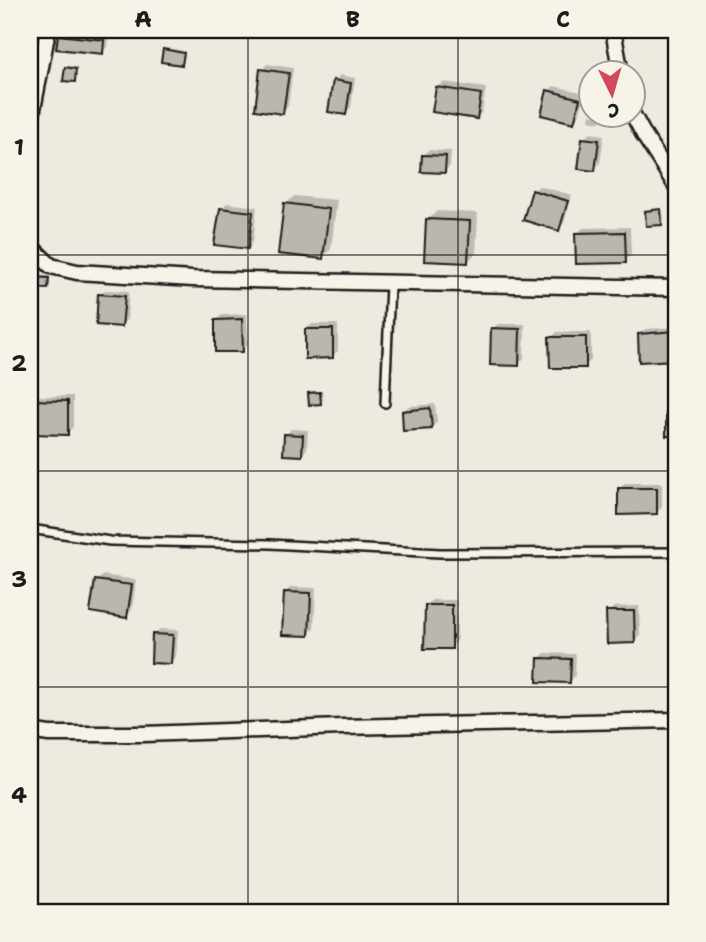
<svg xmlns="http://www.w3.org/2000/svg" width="706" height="942" viewBox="0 0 706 942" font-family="'Shantell Sans',sans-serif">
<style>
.shadow{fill:#0003}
.building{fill:#bab7af;stroke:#1c1c1c;stroke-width:2}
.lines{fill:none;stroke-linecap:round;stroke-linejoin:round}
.lane-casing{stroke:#1c1c1c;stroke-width:12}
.street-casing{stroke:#1c1c1c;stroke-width:19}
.lane{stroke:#f7f3e8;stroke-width:7}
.street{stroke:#f7f3e8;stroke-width:14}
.grid{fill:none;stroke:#1c1c1c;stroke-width:2;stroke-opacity:0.55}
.neatline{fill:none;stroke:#1c1c1c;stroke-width:2.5}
.grid-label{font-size:23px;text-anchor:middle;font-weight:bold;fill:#1c1c1c}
</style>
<rect width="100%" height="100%" fill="#eeeae0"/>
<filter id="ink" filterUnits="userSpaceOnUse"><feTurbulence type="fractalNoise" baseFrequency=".0143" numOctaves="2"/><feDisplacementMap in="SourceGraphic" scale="14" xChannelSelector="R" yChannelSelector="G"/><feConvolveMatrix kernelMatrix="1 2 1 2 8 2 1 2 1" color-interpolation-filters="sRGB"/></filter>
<g filter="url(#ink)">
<!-- shadow -->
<g class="shadow">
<polygon points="65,30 109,35 108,46 102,52 59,36"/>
<polygon points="316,30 347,30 343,34"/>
<polygon points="416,30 438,30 435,33"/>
<polygon points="167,48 185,51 183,61 181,63 165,50"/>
<polygon points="267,64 293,68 288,106 283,112 262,70"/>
<polygon points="69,66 78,67 74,80 66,68"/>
<polygon points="340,75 355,78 351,107 345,113 335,81"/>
<polygon points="444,82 486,88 482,112 476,118 438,87"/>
<polygon points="554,86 585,93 579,116 574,121 548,91"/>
<polygon points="590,114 604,116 603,120 600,122 589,120"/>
<polygon points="590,133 604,135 600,163 594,169 584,139"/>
<polygon points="429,150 451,151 450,166 444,172 424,155"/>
<polygon points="539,186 572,195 564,223 558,229 533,191"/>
<polygon points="294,196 337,200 331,249 322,258 286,204"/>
<polygon points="227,203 257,207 253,242 247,247 221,209"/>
<polygon points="662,208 664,221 661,223 647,211 649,209"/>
<polygon points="437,211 478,213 476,253 467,262 428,220"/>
<polygon points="630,227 631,255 625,261 577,234 583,228"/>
<polygon points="35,275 50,276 50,285 47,287 32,278"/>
<polygon points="105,290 129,291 127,319 122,325 100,295"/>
<polygon points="247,314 248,344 242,350 216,320 222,315"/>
<polygon points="312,324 338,324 338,351 332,356 306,330"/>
<polygon points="498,324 525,324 524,358 519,364 493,329"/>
<polygon points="676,327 676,358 641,360 640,334 645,329"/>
<polygon points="557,332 591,332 591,360 585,366 551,338"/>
<polygon points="312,391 322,391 323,400 320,402 310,393"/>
<polygon points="38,396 73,396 73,427 67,433 32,401"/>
<polygon points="673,400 676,400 676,434 668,434 668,406"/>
<polygon points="435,404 437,422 431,428 403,411 409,406"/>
<polygon points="291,429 308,430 307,449 302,454 286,435"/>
<polygon points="625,483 662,483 662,507 656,513 620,488"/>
<polygon points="103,575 136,580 132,610 127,616 97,581"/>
<polygon points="291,587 316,588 314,629 308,634 285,593"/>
<polygon points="432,600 457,600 457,641 451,647 426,606"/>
<polygon points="639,606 640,636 634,642 608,612 614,607"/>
<polygon points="160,629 178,630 176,656 171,662 154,635"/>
<polygon points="545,653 576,654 575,676 570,681 539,659"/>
</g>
<!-- building -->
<g class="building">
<polygon points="58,35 104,40 103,54 56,49"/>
<polygon points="163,49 184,53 182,65 161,62"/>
<polygon points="65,67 76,69 75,82 63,81"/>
<polygon points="260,69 289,73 283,114 255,110"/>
<polygon points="333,80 351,83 346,115 328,112"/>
<polygon points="436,87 481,94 477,119 432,112"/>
<polygon points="547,90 580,99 574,123 541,115"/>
<polygon points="582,138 599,140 595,171 578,169"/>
<polygon points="422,155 446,156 445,173 421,172"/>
<polygon points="532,190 568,201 559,231 523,220"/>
<polygon points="284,203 329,209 323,259 278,254"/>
<polygon points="220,208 253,212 248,249 214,245"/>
<polygon points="661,209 662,225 646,226 645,211"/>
<polygon points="426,219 470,221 468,263 424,261"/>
<polygon points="625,232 626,263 576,264 575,233"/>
<polygon points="31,277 49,278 48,289 30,288"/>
<polygon points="98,294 125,296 122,327 96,325"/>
<polygon points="242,319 243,352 215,352 215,320"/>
<polygon points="491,328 520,329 519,366 490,365"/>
<polygon points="305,329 333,329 333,358 305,359"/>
<polygon points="676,331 676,360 639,362 638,334"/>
<polygon points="549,337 586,337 586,368 550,368"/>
<polygon points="320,392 321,404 309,405 308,393"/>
<polygon points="30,400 68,401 68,435 30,434"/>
<rect x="666" y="405" width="10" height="31"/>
<polygon points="430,408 432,429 403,431 402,411"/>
<polygon points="284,434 303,435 302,456 283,455"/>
<polygon points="618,488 657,488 657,514 618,515"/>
<polygon points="95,580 132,585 127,618 90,612"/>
<polygon points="284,592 311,593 309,636 282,635"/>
<polygon points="425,605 452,605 452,649 424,649"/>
<polygon points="606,611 634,611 635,643 607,644"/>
<polygon points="152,634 173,635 171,664 151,663"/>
<polygon points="538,658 571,659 570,683 537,682"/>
</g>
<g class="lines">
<!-- lane casing -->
<g class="lane-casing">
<g id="lane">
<polyline points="385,403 390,284"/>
<polyline points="30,529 110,541 270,544 440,553 676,552"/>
</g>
</g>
<!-- street casing -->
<g class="street-casing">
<g id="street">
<polyline points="613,30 621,74"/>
<polyline points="632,113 645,137 676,186"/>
<polyline points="30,125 48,30"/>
<polyline points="30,246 51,266 77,272 193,279 676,288"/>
<polyline points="30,731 49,734 144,734 342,727 676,720"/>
</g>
</g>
<!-- lane -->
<use href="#lane" class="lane"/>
<!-- street -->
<use href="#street" class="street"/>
</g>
</g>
<!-- grid -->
<path class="grid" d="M248,30V912M458,30V912M30,255H676M30,471H676M30,687H676"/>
<!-- margin -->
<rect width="706" height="942" fill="none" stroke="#f7f3e8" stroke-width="77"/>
<!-- north arrow -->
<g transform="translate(612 94) rotate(175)"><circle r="33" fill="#f7f3e8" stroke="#9f9d96" stroke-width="2"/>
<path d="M0-5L12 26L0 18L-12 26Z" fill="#d1495b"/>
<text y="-10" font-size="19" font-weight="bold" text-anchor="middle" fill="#1c1c1c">С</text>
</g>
<rect x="38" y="38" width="630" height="866" class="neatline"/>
<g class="grid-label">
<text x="143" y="27">A</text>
<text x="353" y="27">B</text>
<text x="563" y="27">C</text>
<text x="19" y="155">1</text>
<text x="19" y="371">2</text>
<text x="19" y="587">3</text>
<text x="19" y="803">4</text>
</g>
</svg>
